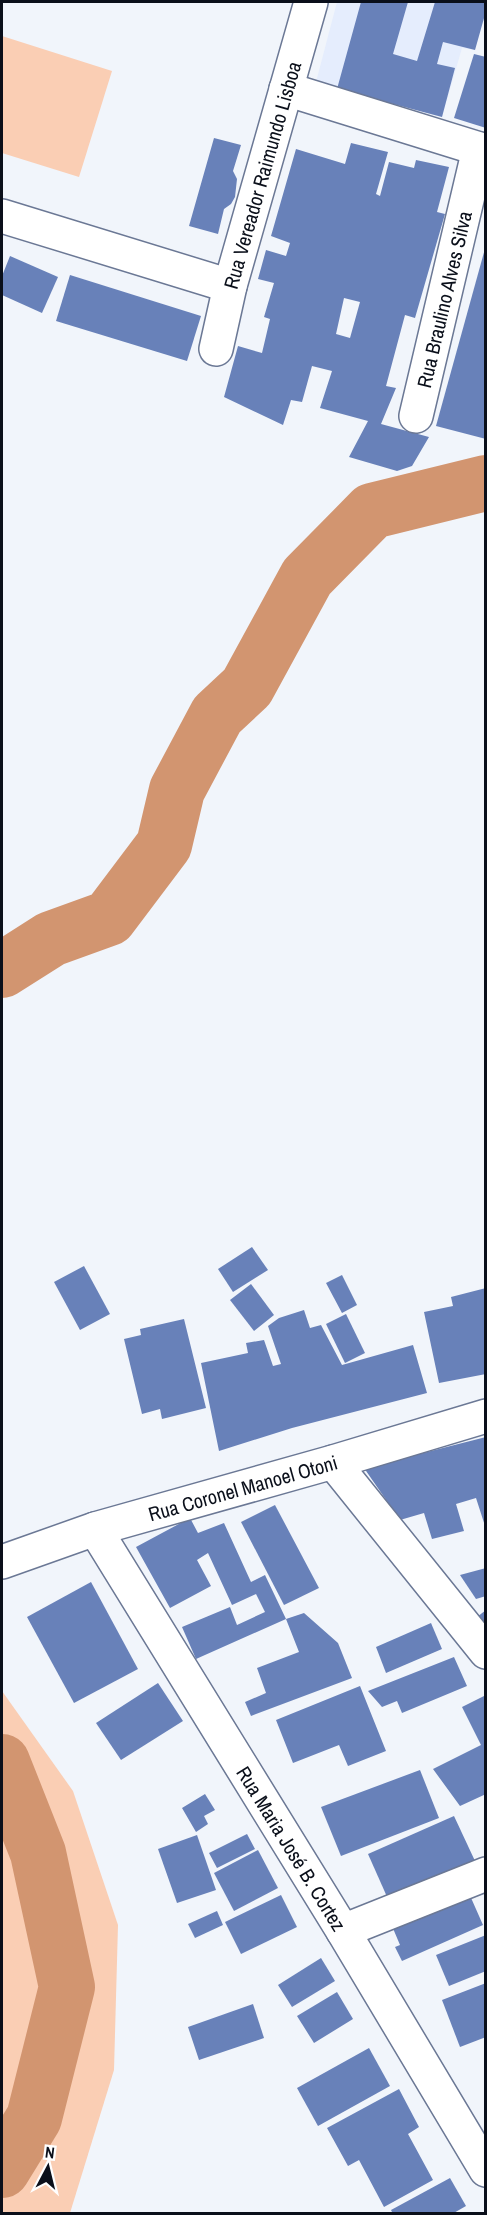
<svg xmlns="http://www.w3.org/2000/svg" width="487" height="2215" viewBox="0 0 487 2215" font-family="'Archivo Narrow',sans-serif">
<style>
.built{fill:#e5edfd}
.green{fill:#faceb4}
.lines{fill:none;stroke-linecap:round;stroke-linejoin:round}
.river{stroke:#d29570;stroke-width:56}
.building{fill:#6881b9;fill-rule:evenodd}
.minor-casing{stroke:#6b7895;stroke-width:36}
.minor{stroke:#fff;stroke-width:33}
.labels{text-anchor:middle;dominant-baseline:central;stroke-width:4.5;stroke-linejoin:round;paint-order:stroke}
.street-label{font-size:20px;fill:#0a0f1a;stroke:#fff}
</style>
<rect width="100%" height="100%" fill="#f1f5fb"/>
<!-- built -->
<polygon class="built" points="337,2 485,2 485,21 483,21 475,50 462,48 442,117 316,82"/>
<!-- green -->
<g class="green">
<polygon points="2,36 112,71 79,177 2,153"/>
<polygon points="2,1691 73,1791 118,1925 114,2070 70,2213 2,2213"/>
</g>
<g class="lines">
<!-- river -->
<g class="river">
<polyline points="2,970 51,939 109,918 164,845 177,790 217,715 247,687 307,577 372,511 486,483"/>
<polyline points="2,1762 38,1853 67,1987 34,2118 2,2170"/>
</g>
</g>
<!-- building -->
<g class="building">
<polygon points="361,2 408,2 393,54 417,61 435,2 486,2 486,11 475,50 443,42 437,64 455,68 442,117 337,89"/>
<polygon points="474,54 486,57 486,128 454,118"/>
<polygon points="214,138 241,145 233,171 237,179 235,197 231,204 224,209 218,234 189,226"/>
<path d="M351,143L388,152L376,194L380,196L389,162L414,168L416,160L449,167L437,212L445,214L415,318L405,315L386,386L396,388L381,424L429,437L412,466L397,471L349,457L368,421L320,408L332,371L312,366L302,402L291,400L283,425L224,397L238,346L262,353L270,319L264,317L274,283L258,279L266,250L286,256L290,243L271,236L296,149L345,164ZM344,298L360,302L350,338L336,334Z"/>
<polygon points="486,245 486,439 436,426"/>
<polygon points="10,256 58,277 42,313 2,295 2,276"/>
<polygon points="70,275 201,316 187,361 56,321"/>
<polygon points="252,1247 268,1270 233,1292 218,1269"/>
<polygon points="84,1266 110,1314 80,1330 54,1282"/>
<polygon points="342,1275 357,1305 342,1313 326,1283"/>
<polygon points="251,1284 274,1315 254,1331 230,1300"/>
<polygon points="486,1288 486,1374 439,1383 424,1312 453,1306 451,1297"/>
<polygon points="304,1310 310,1328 321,1325 342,1365 413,1345 427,1393 292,1428 219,1451 201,1363 248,1353 246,1343 264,1340 273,1366 281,1364 268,1326 279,1318"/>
<polygon points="346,1314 365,1353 345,1363 326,1324"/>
<polygon points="184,1319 206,1408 162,1419 160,1409 142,1414 124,1339 141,1335 140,1329"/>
<polygon points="486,1437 486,1529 476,1498 456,1504 464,1531 432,1539 424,1513 400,1520 364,1468"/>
<polygon points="275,1505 319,1588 284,1605 241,1522"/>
<polygon points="190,1518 198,1533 224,1523 251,1582 265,1575 286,1619 196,1659 182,1627 230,1607 237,1625 265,1612 256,1594 232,1605 208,1553 197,1560 211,1586 170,1608 136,1547"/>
<polygon points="486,1568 486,1596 476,1599 460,1575"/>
<polygon points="91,1582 138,1669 74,1703 27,1617"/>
<polygon points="486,1610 486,1628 477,1617"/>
<polygon points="304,1613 338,1643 352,1678 251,1716 245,1702 266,1693 257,1668 299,1652 286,1619"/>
<polygon points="431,1623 442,1649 386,1673 376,1647"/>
<polygon points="454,1657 467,1686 402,1713 397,1701 382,1707 368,1691"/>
<polygon points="158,1683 183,1721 121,1760 96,1723"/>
<polygon points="360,1686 386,1751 348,1766 339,1745 293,1763 276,1720"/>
<polygon points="486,1695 486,1794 460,1806 433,1769 481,1745 462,1707"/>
<polygon points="420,1770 439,1818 341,1856 321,1807"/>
<polygon points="205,1794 215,1810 204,1816 208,1824 196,1832 182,1808"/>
<polygon points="454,1816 475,1861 388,1899 368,1854"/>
<polygon points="247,1834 255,1849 217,1868 209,1853"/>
<polygon points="197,1835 216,1890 177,1903 158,1849"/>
<polygon points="258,1850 278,1888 234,1911 214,1873"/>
<polygon points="468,1891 483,1925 402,1961 395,1947 400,1945 392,1926"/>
<polygon points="281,1895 297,1927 241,1954 225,1922"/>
<polygon points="217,1911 223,1925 195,1938 188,1924"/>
<polygon points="486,1935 486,1971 449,1986 436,1955"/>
<polygon points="321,1958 335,1981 292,2007 278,1985"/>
<polygon points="486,1983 486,2037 460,2047 442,2000"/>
<polygon points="337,1992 353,2019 314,2043 297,2016"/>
<polygon points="253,2004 264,2038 199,2060 188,2027"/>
<polygon points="369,2048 390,2086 318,2126 297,2088"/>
<polygon points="399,2089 419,2127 408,2134 433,2180 384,2207 359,2160 348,2166 327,2128"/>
<polygon points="450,2178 466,2206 452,2214 393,2214 391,2210"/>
</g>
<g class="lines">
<!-- minor casing -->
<g class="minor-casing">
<g id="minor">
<polyline points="286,89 486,151"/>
<polyline points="2,216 230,286"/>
<path id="s1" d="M216,349L230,286L311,2"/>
<path id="s2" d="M416,416L479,149"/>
<polyline points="333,1462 486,1652"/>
<path id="s3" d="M95,1529L343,1931L486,2170"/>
<path id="s4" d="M2,1562L95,1529L333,1462L486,1416"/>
<polyline points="343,1931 486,1874"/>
</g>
</g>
<!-- minor -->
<use href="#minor" class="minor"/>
</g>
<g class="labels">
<!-- street labels -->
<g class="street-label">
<text stroke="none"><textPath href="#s1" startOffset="180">Rua Vereador Raimundo Lisboa</textPath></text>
<text stroke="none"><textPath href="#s2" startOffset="120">Rua Braulino Alves Silva</textPath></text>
<text stroke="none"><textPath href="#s4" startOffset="252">Rua Coronel Manoel Otoni</textPath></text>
<text stroke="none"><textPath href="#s3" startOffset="375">Rua Maria José B. Cortez</textPath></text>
</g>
</g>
<!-- border -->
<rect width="487" height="2215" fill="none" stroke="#0a0f1a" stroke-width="6"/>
<!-- north arrow -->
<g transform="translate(48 2167) rotate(7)" stroke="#ffffff" stroke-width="4.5" paint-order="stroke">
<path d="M0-4.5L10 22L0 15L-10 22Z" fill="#0a0f1a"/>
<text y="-9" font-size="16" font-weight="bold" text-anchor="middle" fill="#0a0f1a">N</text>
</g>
</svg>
